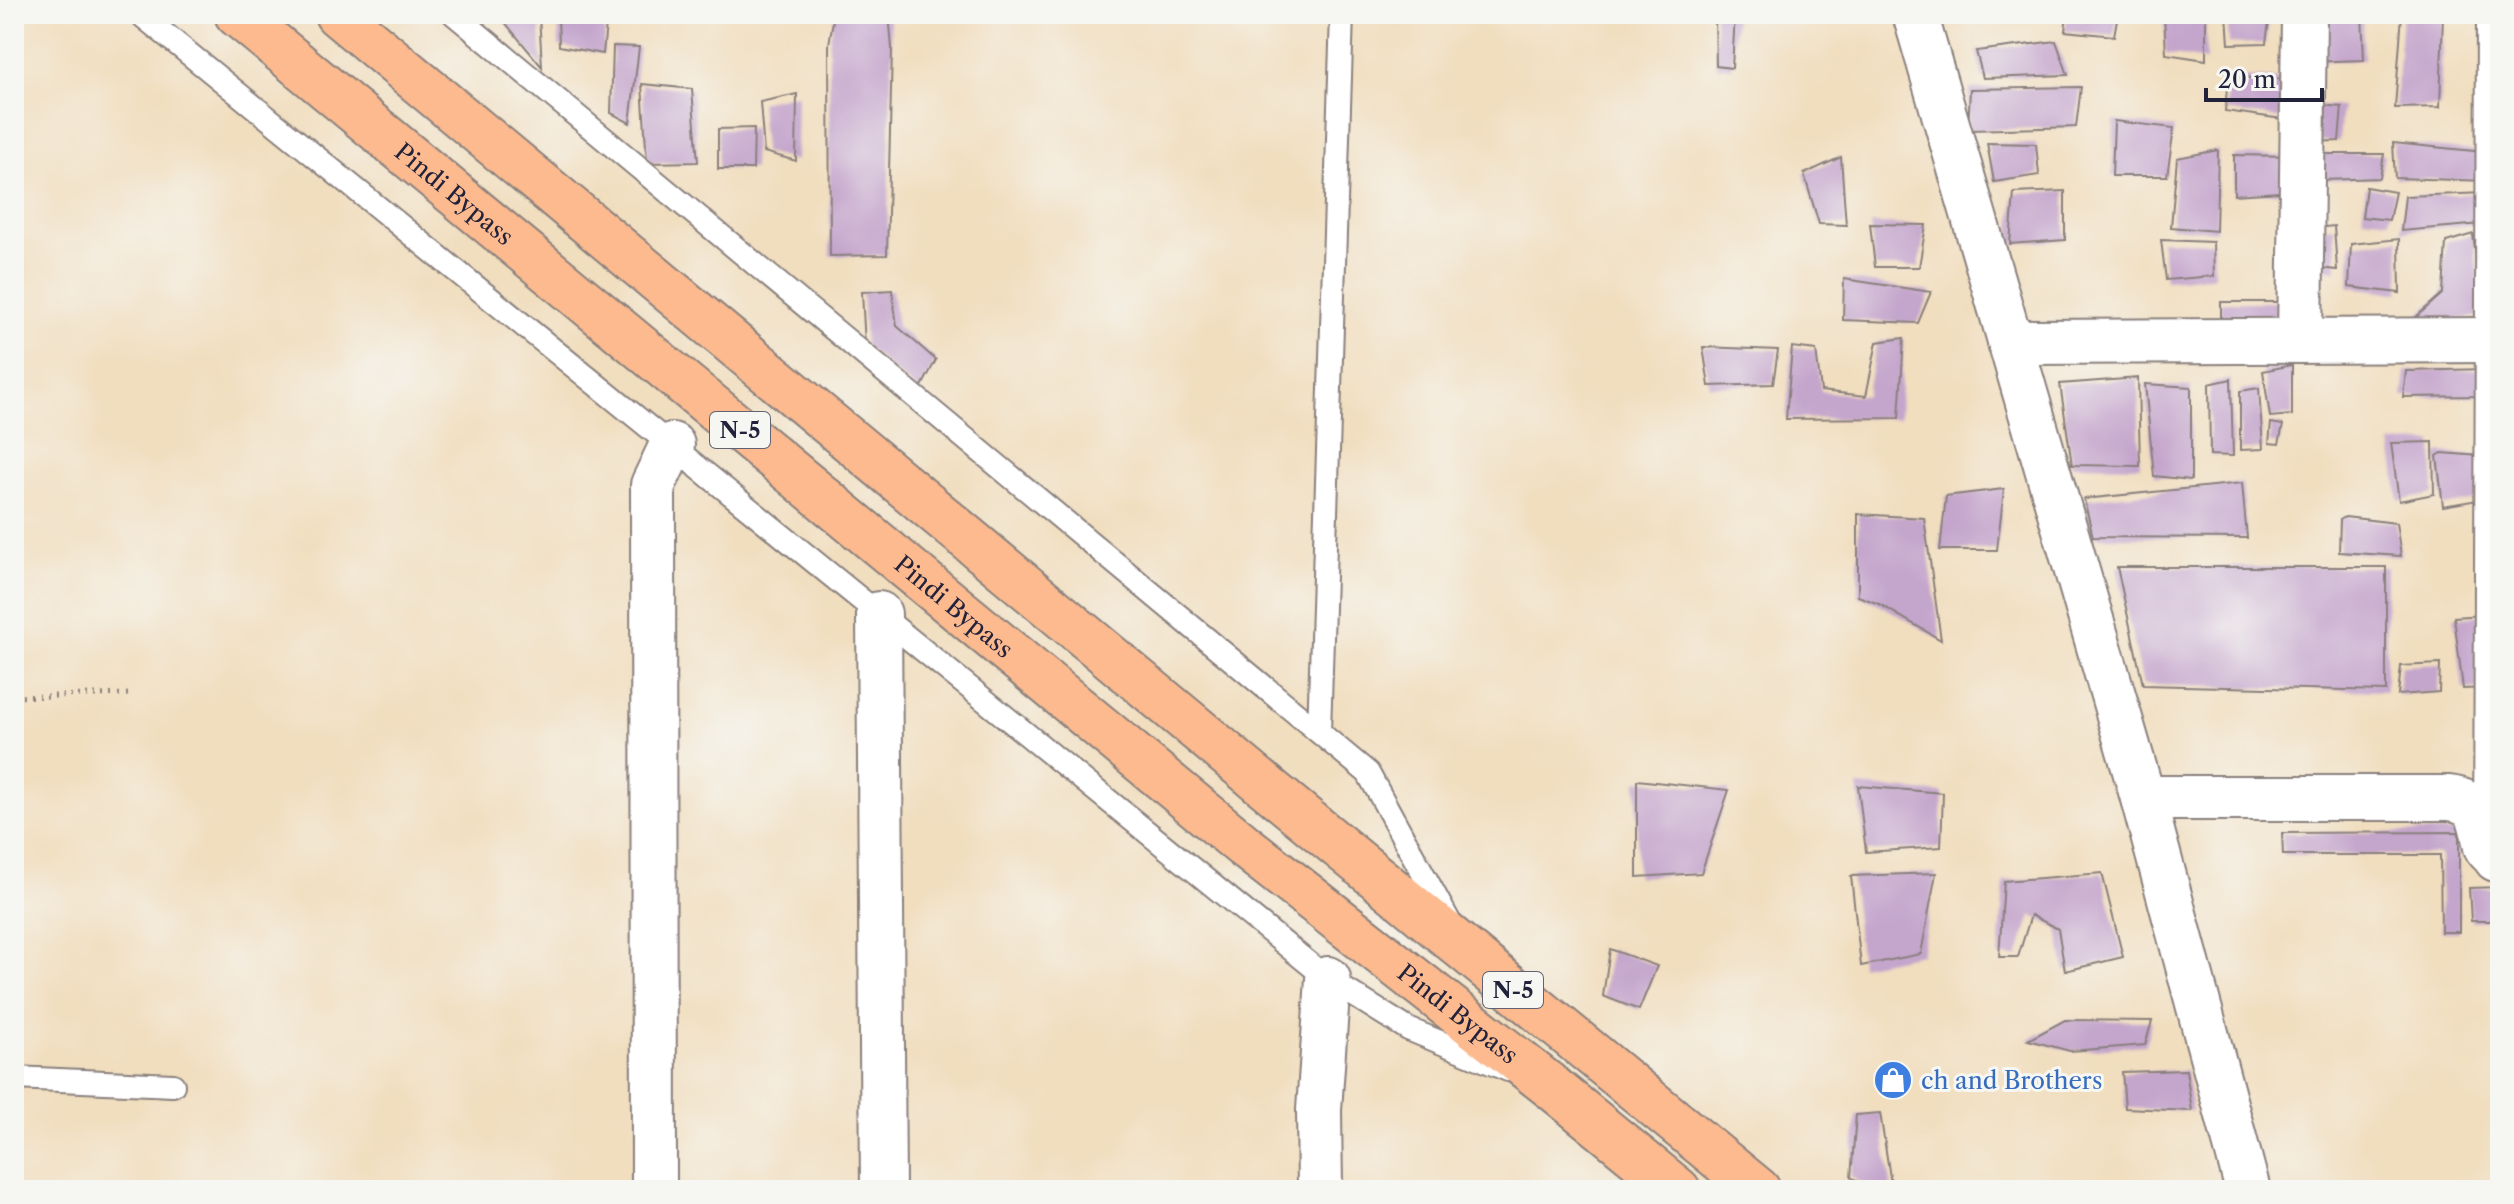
<svg xmlns="http://www.w3.org/2000/svg" width="2514" height="1204" viewBox="0 0 2514 1204" font-family="'Libre Caslon Text',serif">
<style>
.building{fill:#c4a5cc}
.lines{fill:none;stroke-linecap:round;stroke-linejoin:round}
.service-casing{stroke:#8a807d;stroke-width:26}
.minor-casing{stroke:#8a807d;stroke-width:48}
.tertiary-casing{stroke:#8a807d;stroke-width:48}
.trunk-casing{stroke:#8a807d;stroke-width:48}
.path{stroke:#8a807d;stroke-width:5;stroke-dasharray:2 6;stroke-linecap:butt}
.service{stroke:#fff;stroke-width:22}
.minor{stroke:#fff;stroke-width:44}
.tertiary{stroke:#fff;stroke-width:44}
.trunk{stroke:#fcba8e;stroke-width:44}
.labels{text-anchor:middle;dominant-baseline:central;stroke-width:6;stroke-linejoin:round;paint-order:stroke}
.shield{fill:#f6f6f2;stroke:#626272;stroke-width:2}
.shield-label{font-size:22px;font-weight:bold;fill:#22223b}
.street-label{font-size:24px;fill:#22223b;stroke:#f6f6f2}
.shop-label{font-size:24px;fill:#366cbe;stroke:#f6f6f2;text-anchor:start}
</style>
<rect width="100%" height="100%" fill="#f6f6f2"/>
<filter id="ink" filterUnits="userSpaceOnUse"><feTurbulence type="fractalNoise" baseFrequency=".0125" numOctaves="2"/><feDisplacementMap in="SourceGraphic" scale="16" xChannelSelector="R" yChannelSelector="G"/><feConvolveMatrix kernelMatrix="1 2 1 2 8 2 1 2 1" color-interpolation-filters="sRGB"/></filter>
<filter id="wash" filterUnits="userSpaceOnUse"><feTurbulence type="fractalNoise" baseFrequency=".006" numOctaves="4" result="noise"/><feDisplacementMap in="SourceGraphic" scale="32" xChannelSelector="R" yChannelSelector="G"/><feGaussianBlur stdDeviation="1.8" result="paint"/><feColorMatrix in="noise" values="0 0 0 0 0 0 0 0 0 0 0 0 0 0 0 0 0 1.4 0 .05"/><feComposite in="paint" operator="in"/></filter>
<g filter="url(#wash)">
<rect width="100%" height="100%" fill="#f1debf"/>
<g id="blocks">
<!-- building -->
<g class="building">
<polygon points="498,14 539,14 542,67"/>
<polygon points="558,14 607,14 603,54 559,46"/>
<polygon points="834,14 889,14 892,48 887,255 830,256 829,44"/>
<polygon points="1715,14 1735,14 1732,68 1716,66"/>
<polygon points="2067,14 2118,14 2114,36 2065,31"/>
<polygon points="2164,14 2206,14 2206,60 2166,54"/>
<polygon points="2227,14 2270,14 2266,43 2229,44"/>
<polygon points="2305,14 2362,14 2364,60 2305,62"/>
<polygon points="2402,14 2443,14 2440,107 2395,108"/>
<polygon points="2056,41 2068,75 1983,78 1976,51"/>
<polygon points="613,46 639,47 630,123 611,113"/>
<polygon points="2228,77 2283,79 2283,119 2225,111"/>
<polygon points="642,84 692,89 698,162 647,163"/>
<polygon points="2081,87 2076,127 1968,130 1970,89"/>
<polygon points="797,94 796,161 764,152 760,102"/>
<polygon points="2308,104 2342,107 2339,141 2304,142"/>
<polygon points="2114,121 2174,128 2167,176 2112,176"/>
<polygon points="754,128 753,169 718,169 718,129"/>
<polygon points="1987,143 2036,144 2039,175 1994,182"/>
<polygon points="2393,143 2484,152 2489,181 2395,178"/>
<polygon points="2218,150 2216,231 2171,227 2177,158"/>
<polygon points="2321,154 2384,154 2380,178 2323,180"/>
<polygon points="2234,155 2291,156 2295,191 2234,195"/>
<polygon points="1841,157 1846,225 1819,224 1804,174"/>
<polygon points="2366,187 2395,192 2389,220 2362,217"/>
<polygon points="2065,191 2065,240 2010,244 2014,193"/>
<polygon points="2486,193 2482,224 2401,231 2405,196"/>
<polygon points="1870,224 1926,225 1919,267 1875,267"/>
<polygon points="2334,226 2337,270 2311,267 2306,229"/>
<polygon points="2473,234 2483,316 2407,325 2443,293 2446,242"/>
<polygon points="2399,239 2400,293 2349,287 2351,244"/>
<polygon points="2161,240 2213,242 2214,276 2166,280"/>
<polygon points="1844,279 1931,292 1918,323 1843,320"/>
<polygon points="892,290 897,326 936,360 919,392 865,346 862,292"/>
<polygon points="2221,302 2284,302 2287,327 2221,327"/>
<polygon points="1904,338 1899,418 1786,419 1792,347 1816,350 1821,391 1866,396 1877,342"/>
<polygon points="1703,347 1778,350 1773,384 1709,386"/>
<polygon points="2292,365 2292,415 2270,417 2263,371"/>
<polygon points="2486,369 2482,396 2403,397 2406,371"/>
<polygon points="2138,378 2140,466 2072,465 2060,384"/>
<polygon points="2231,379 2233,456 2210,455 2209,384"/>
<polygon points="2145,384 2191,387 2191,480 2154,476"/>
<polygon points="2259,388 2263,449 2240,450 2240,391"/>
<polygon points="2271,423 2283,425 2279,444 2269,443"/>
<polygon points="2433,442 2434,494 2399,501 2391,443"/>
<polygon points="2442,453 2480,456 2478,500 2443,506 2437,456"/>
<polygon points="2242,483 2247,538 2093,537 2084,499"/>
<polygon points="2004,489 1997,550 1940,550 1946,496"/>
<polygon points="1858,514 1924,518 1941,640 1879,604 1858,596"/>
<polygon points="2345,517 2396,523 2401,556 2339,552 2340,520"/>
<polygon points="2117,567 2386,567 2386,691 2143,685"/>
<polygon points="2484,615 2489,688 2463,689 2454,617"/>
<polygon points="2440,664 2439,692 2398,695 2401,666"/>
<polygon points="1637,780 1729,790 1701,873 1637,877"/>
<polygon points="1858,786 1943,793 1941,847 1866,852"/>
<polygon points="2459,832 2459,932 2441,932 2440,855 2283,855 2282,833"/>
<polygon points="1936,873 1921,954 1861,966 1851,876"/>
<polygon points="2102,873 2123,957 2065,971 2058,929 2031,915 2018,957 1999,957 2004,881"/>
<polygon points="2500,887 2500,921 2471,921 2469,888"/>
<polygon points="1610,949 1657,966 1639,1010 1603,996"/>
<polygon points="2065,1020 2152,1021 2145,1045 2070,1051 2028,1040"/>
<polygon points="2186,1070 2192,1111 2125,1108 2122,1072"/>
<polygon points="1880,1113 1892,1190 1873,1190 1851,1177 1856,1115"/>
</g>
</g>
</g>
<g filter="url(#ink)">
<use href="#blocks" fill-opacity="0" stroke="#8a807d" stroke-width="2"/>
<g class="lines">
<!-- service casing -->
<g class="service-casing">
<g id="service">
<polyline points="140,14 1328,979 1408,1029 1508,1070"/>
<polyline points="454,14 1368,773 1450,923"/>
<polyline points="1319,732 1342,14"/>
<polyline points="14,1078 173,1085"/>
</g>
</g>
<!-- minor casing -->
<g class="minor-casing">
<g id="minor">
<polyline points="2300,341 2304,14"/>
<polyline points="2010,342 2500,340"/>
<polyline points="879,614 883,1190"/>
<path d="M2143,798H2449C2481,802 2480,820 2486,847L2490,852"/>
<polyline points="2496,859 2499,14"/>
<polyline points="654,1190 653,485 672,445"/>
<polyline points="1320,1190 1319,1110 1328,979"/>
</g>
</g>
<!-- tertiary casing -->
<g class="tertiary-casing">
<polyline id="tertiary" points="1915,14 2143,798 2248,1190"/>
</g>
<!-- trunk casing -->
<g class="trunk-casing">
<g id="trunk">
<path id="s1" d="M237,14L1243,845L1553,1088L1678,1190"/>
<polyline points="337,14 1269,789 1758,1190"/>
</g>
</g>
<!-- path -->
<polyline class="path" points="14,697 132,694"/>
<!-- service -->
<use href="#service" class="service"/>
<!-- minor -->
<use href="#minor" class="minor"/>
<!-- tertiary -->
<use href="#tertiary" class="tertiary"/>
<!-- trunk -->
<use href="#trunk" class="trunk"/>
</g>
</g>
<!-- icons -->
<defs>
<g id="shop-disc" transform="scale(2)"><circle r="9.5" fill="#3f7fe0" stroke="#f6f6f2"/><path d="M-5-2.5h2.3a2.7 3.5 0 0 1 5.4 0H5L5.5 6h-11ZM-1.5-2.5h3a1.5 2.3 0 0 0-3 0Z" fill="#fff"/></g>
</defs>
<g fill-rule="evenodd">
<use href="#shop-disc" x="1893" y="1080"/>
</g>
<g class="labels">
<!-- shield labels -->
<g class="shield">
<rect x="710" y="412" width="60" height="36" rx="6"/>
<rect x="1483" y="972" width="60" height="36" rx="6"/>
</g>
<g class="shield-label">
<text x="740" y="430">N-5</text>
<text x="1513" y="990">N-5</text>
</g>
<!-- street labels -->
<g class="street-label">
<text stroke="none"><textPath href="#s1" startOffset="282">Pindi Bypass</textPath></text>
<text stroke="none"><textPath href="#s1" startOffset="930">Pindi Bypass</textPath></text>
<text stroke="none"><textPath href="#s1" startOffset="1578">Pindi Bypass</textPath></text>
</g>
<!-- shop labels -->
<g class="shop-label">
<text x="1921" y="1080">ch and Brothers</text>
</g>
</g>
<!-- margin -->
<rect width="2514" height="1204" fill="none" stroke="#f6f6f2" stroke-width="48"/>
<!-- scale -->
<path d="M2206 88v12h116v-12" fill="none" stroke="#22223b" stroke-width="4"/>
<text x="2218" y="88" font-size="24" fill="#22223b" stroke="#f6f6f2" stroke-width="6" paint-order="stroke">20 m</text>
</svg>
